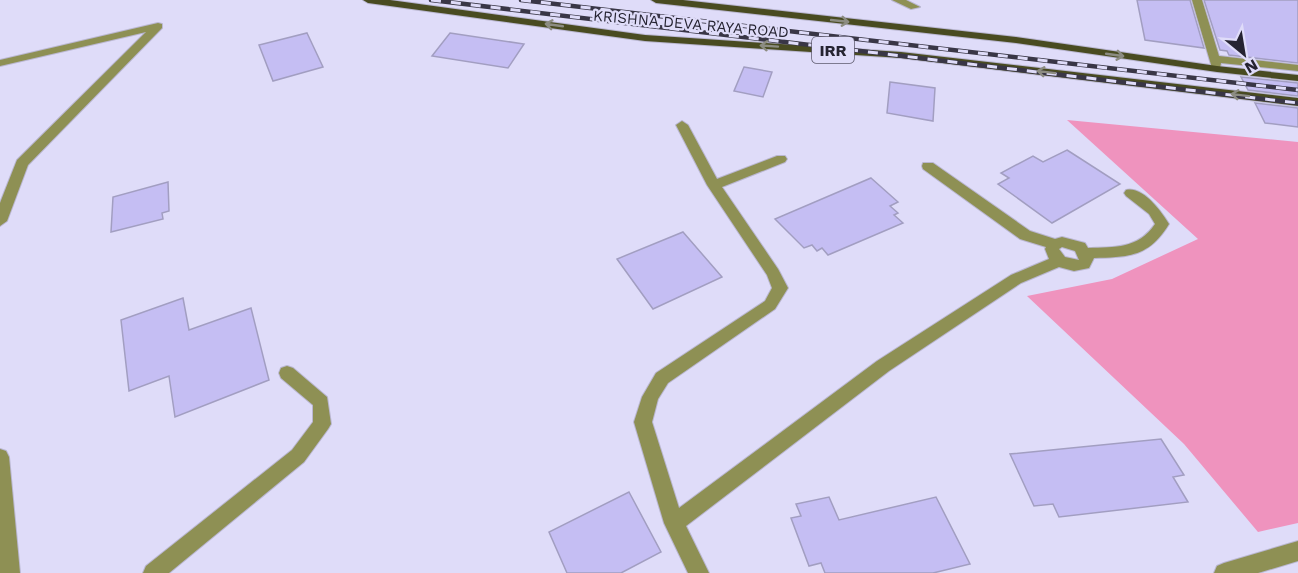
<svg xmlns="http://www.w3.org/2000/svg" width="1298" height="573" viewBox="0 0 1298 573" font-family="'Work Sans',sans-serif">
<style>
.green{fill:#ef93be}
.building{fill:#c5bef3;stroke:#a29ec1;stroke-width:1.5}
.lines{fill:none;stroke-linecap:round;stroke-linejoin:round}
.lane-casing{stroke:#bab7d1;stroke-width:2}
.street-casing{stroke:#bab7d1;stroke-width:2}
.primary-casing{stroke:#bab7d1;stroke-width:2}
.lane{fill:#8e9054;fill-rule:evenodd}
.street{fill:#8e9054;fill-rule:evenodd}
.primary{fill:#494b21;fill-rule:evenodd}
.rail-casing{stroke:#393646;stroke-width:4.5}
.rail{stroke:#dfdcf9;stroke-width:3;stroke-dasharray:10;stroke-linecap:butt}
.oneway{stroke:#8c8c82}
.labels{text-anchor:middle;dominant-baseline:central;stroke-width:4.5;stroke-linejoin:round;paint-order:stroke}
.far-street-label{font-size:15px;fill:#252331;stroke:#dfdcf9}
.shield{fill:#dfdcf9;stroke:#5d5a6d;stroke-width:1.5}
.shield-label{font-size:16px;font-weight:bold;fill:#252331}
</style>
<rect width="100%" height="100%" fill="#dfdcf9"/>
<!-- green -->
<polygon class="green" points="1067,120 1298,142 1298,523 1258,532 1184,444 1027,296 1112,279 1198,239"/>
<!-- building -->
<g class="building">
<polygon points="1137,0 1190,0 1204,48 1145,40"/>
<polygon points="1204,0 1298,0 1298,63 1229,55 1227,51 1220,50"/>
<polygon points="307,33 323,67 273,81 259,45"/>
<polygon points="450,33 524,44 508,68 432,56"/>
<polygon points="744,67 772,72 763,97 734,91"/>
<polygon points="1241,77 1298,83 1298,96 1248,90"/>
<polygon points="890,82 935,88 933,121 887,113"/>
<polygon points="1255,103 1298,108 1298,127 1265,123"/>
<polygon points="1067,150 1120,184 1052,223 998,184 1009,178 1001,173 1033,156 1043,162"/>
<polygon points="871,178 898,202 890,206 898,213 894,215 903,223 828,255 822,248 817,251 812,245 804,248 775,219"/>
<polygon points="168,182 169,211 162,213 163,219 111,232 113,197"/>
<polygon points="683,232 722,277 653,309 617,259"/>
<polygon points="183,298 189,330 251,308 269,380 175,417 169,376 129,391 121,320"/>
<polygon points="1161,439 1184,475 1173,477 1188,502 1059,517 1053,504 1034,506 1010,454"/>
<polygon points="629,492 661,552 621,573 567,573 549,532"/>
<polygon points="829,497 839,520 936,497 970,564 933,573 825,573 821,563 809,566 791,518 801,516 796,504"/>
</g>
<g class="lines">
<!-- lane casing -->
<g class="lane-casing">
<g id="lane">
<path d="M682,121L688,125L717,179L777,156H785L787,159L785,162L722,187L778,269L788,288L775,309L668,383L658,399L652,422L679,508L877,361L1011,275L1049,259L1045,249L1046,247L1020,239L923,169L922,166L923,163H933L1030,231L1055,239L1062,237L1085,243L1088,248C1115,247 1138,249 1155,224L1149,214L1126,196L1124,193L1126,190C1143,186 1161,211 1169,224C1149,257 1129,257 1094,258L1089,268L1074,271L1059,267L1021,283L889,371L686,526L709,573H688L664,523L634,422L642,397L656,373L765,301L772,288L767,275L707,185L676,125ZM1062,247L1075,251L1079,260L1065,257L1059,249Z"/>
<polygon points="1298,541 1298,561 1258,573 1214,573 1217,566 1224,563"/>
</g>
</g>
<!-- street casing -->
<g class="street-casing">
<g id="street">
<polygon points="892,0 906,0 920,7 911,9"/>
<polygon points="1192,0 1202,0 1219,56 1298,65 1298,71 1221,63 1220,68 1212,68"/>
<polygon points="158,23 162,24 162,28 28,165 7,221 0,226 0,203 17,160 146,32 0,66 0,60"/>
<polygon points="287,366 293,368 327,397 331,424 328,429 304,462 169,573 143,573 146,566 292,450 313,422 313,405 281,378 279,373 281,368"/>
<polygon points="0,449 6,451 9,457 20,573 0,573"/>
</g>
</g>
<!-- primary casing -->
<g class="primary-casing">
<g id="primary">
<polygon points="363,0 390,0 645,35 901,52 1298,98 1298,106 901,58 645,41 368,3"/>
<polygon points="651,0 683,0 1016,37 1217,66 1298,75 1298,81 1217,72 1016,43 656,3"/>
</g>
</g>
<!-- lane -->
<use href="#lane" class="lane"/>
<!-- street -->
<use href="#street" class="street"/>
<!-- primary -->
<use href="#primary" class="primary"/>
<!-- rail casing -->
<g class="rail-casing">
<g id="rail">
<polyline points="431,0 1298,103"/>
<polyline points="521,0 1298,90"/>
</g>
</g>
<!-- rail -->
<use href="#rail" class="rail"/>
</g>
<!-- one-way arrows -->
<defs><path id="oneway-shaft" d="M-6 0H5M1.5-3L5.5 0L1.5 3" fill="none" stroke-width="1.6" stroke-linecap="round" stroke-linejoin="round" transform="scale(1.5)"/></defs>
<g class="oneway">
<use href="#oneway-shaft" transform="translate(840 21) rotate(6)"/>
<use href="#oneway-shaft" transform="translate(554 25) rotate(-172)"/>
<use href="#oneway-shaft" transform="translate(769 46) rotate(-176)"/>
<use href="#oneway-shaft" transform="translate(1115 55) rotate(8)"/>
<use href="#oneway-shaft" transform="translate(1046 72) rotate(-173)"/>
<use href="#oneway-shaft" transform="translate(1240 95) rotate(-173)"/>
</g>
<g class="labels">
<!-- far-street labels -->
<g class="far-street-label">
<text transform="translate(691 24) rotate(5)">KRISHNA DEVA RAYA ROAD</text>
</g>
<!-- shield labels -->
<rect class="shield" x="812" y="37" width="42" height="26" rx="4.5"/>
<g class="shield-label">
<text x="833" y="50">IRR</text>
</g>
</g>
<!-- north arrow -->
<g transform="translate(1244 54) rotate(150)" stroke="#dfdcf9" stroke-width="4.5" paint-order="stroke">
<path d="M0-4.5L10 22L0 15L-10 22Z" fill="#252331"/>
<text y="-9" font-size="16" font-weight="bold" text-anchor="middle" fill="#252331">N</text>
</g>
</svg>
